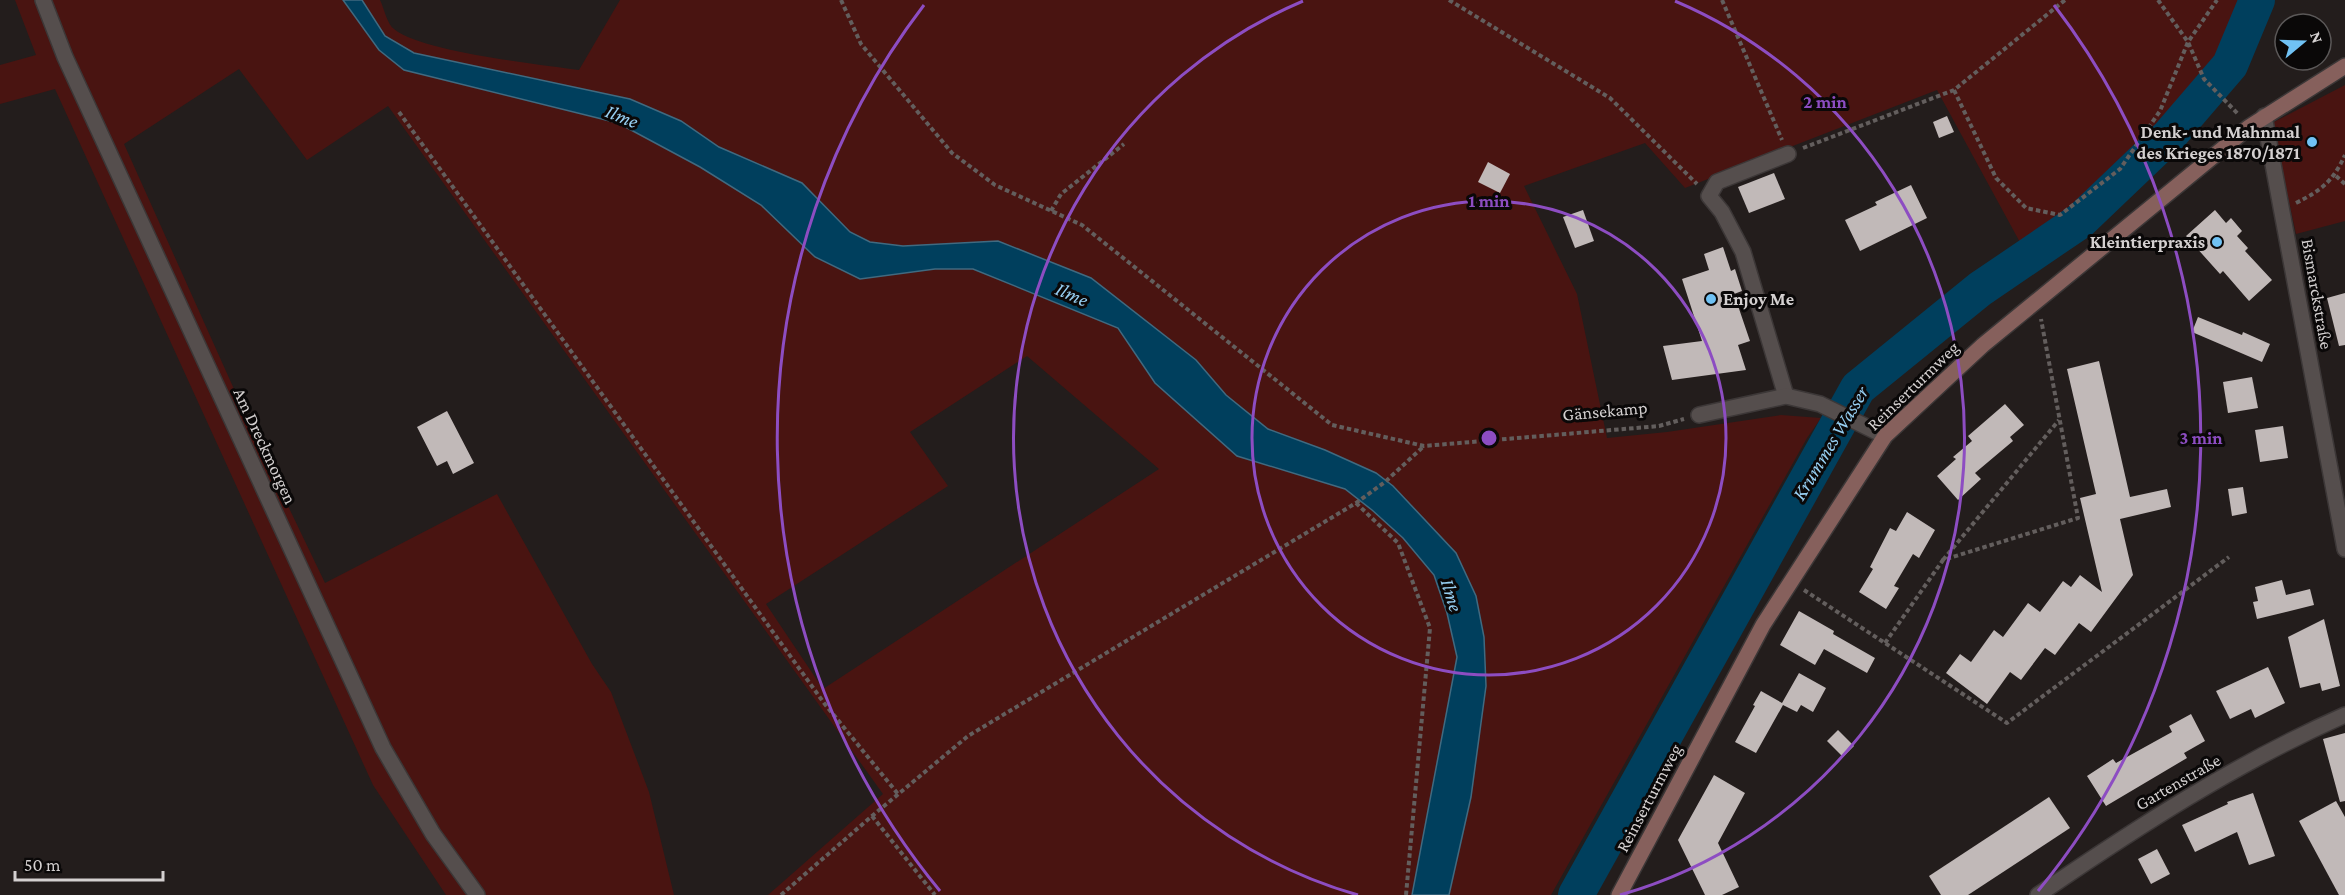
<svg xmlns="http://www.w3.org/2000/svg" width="2345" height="895" viewBox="0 0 2345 895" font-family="'Crimson Pro',serif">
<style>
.green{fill:#491411;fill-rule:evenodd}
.water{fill:#003f5d;stroke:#406a80;stroke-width:1.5}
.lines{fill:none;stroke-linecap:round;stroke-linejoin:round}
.river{stroke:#003f5d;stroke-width:36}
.building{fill:#c1b9b8}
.minor-casing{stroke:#3c3737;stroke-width:18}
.secondary-casing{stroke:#3c3737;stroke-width:18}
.path{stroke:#635e5d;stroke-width:4;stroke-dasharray:4.5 3;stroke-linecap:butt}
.minor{stroke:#554e4d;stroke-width:15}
.secondary{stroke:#86605c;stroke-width:15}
.ring{fill:none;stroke:#8d4dc2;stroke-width:3}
.poi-dot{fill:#70c2f4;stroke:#0a0808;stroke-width:2}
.labels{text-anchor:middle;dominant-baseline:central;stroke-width:6;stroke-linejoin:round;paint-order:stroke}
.poi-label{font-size:18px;font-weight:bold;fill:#d4d0d0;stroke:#0a0808;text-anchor:end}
.street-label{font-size:18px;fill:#d4d0d0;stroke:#0a0808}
.water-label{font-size:20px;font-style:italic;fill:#97cff2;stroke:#0a0808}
.centre{fill:#8d4dc2;stroke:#0a0808;stroke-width:3}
.ring-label{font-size:18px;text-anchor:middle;font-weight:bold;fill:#8d4dc2;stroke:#0a0808;stroke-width:6;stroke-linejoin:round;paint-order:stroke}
</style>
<rect width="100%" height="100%" fill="#231d1c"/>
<!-- green -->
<g class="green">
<path d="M15,0H343L379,50L404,70L618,123L700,167L761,205L815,257L935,269H973L1118,328L1155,383L1237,456L1345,489L1372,510L1403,538L1434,575L1447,613L1457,657L1412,895H768L883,794L388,106L307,160L239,69L124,144L265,458L325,583L497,494L592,664L611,692L649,792L674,895H446L373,785L55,89L0,104V65L36,55ZM1027,356L1159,469L823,689L766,604L948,486L910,432Z"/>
<path d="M362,0H380C384,8 387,24 394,29C422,52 538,64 579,70L620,0H2269L2236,74L2179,139L2087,228L2034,268L1937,90L1685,188L1645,143L1524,186L1577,294L1607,438L1667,432L1781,415L1821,418L1807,438L1551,895H1449L1471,797L1456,553L1393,486L1376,473L1325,450L1268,429L1226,395L1196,360L998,241L903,246L870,242L850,232L801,183L719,147L681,121L630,99L414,53L385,36Z"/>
<polygon points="2345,85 2345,221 2296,234 2272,123"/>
</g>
<!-- water -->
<polygon class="water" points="343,0 362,0 385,36 414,53 630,99 681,121 719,147 802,183 850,232 870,242 903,246 998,241 1091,278 1196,360 1226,395 1268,429 1325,450 1376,473 1393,486 1456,553 1476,596 1484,637 1486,686 1471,797 1449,895 1412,895 1457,657 1447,613 1434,575 1403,538 1372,510 1345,489 1237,456 1155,383 1118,328 973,269 935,269 860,279 815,257 761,205 700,167 618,123 404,70 379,50"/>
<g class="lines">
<!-- river -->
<polyline class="river" points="1576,895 1858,388 1980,289 2080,221 2169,136 2230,65 2257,0"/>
</g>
<!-- building -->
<g class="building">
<polygon points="1947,116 1954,132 1939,138 1933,122"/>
<polygon points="1488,162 1510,174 1500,193 1478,182"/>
<polygon points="1774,173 1785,199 1749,213 1738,187"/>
<polygon points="1911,185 1927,218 1860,251 1845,220 1877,205 1875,202"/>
<polygon points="1583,210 1594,241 1575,248 1563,217"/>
<polygon points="2215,210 2226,223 2231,218 2242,231 2237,236 2248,248 2245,251 2272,280 2249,301 2223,271 2220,274 2186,236"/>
<polygon points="1723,247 1731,271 1735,269 1742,291 1734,294 1750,341 1738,345 1746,370 1672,380 1663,346 1702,341 1682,279 1709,270 1704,254"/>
<polygon points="2345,293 2345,345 2339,346 2327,298"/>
<polygon points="2198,317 2242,335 2243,332 2270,344 2262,362 2192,332"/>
<polygon points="2099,361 2130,497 2167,489 2171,507 2120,519 2133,575 2091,632 2079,623 2055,655 2045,648 2021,680 2010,672 1987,704 1946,673 1960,654 1971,662 1994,630 2003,637 2028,603 2040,612 2063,581 2071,587 2080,575 2102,592 2080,498 2096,494 2067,369"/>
<polygon points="2252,377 2258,408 2228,413 2223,382"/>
<polygon points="2005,404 2024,425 2010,437 2013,441 1975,473 1981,479 1958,500 1937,476 1956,459 1953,457 1972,441 1968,436"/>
<polygon points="447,411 474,463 453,474 447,461 437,466 417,427"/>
<polygon points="2283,426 2288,458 2260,462 2255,430"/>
<polygon points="2243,487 2247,513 2232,516 2228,489"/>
<polygon points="1907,512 1935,530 1919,558 1913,554 1894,586 1899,588 1886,609 1859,592 1873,569 1870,567 1890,528 1896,531"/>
<polygon points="2282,580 2286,595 2310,589 2314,605 2257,619 2253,602 2258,601 2255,587"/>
<polygon points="1799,611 1834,631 1833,634 1875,658 1867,673 1824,649 1815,665 1780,645"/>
<polygon points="2324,619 2340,686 2322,691 2320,683 2300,688 2288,637"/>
<polygon points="2268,667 2285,703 2255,718 2251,709 2230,719 2216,691"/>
<polygon points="1799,673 1826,688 1813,712 1801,705 1797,712 1783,705 1756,753 1735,742 1755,706 1753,705 1761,691 1782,703"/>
<polygon points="2191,714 2205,741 2184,753 2187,758 2106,806 2087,776 2113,759 2116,763 2172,732 2169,726"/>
<polygon points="1838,730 1854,746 1843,757 1827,741"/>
<polygon points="2345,733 2345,801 2340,802 2323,739"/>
<polygon points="1714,775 1745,793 1718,843 1739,887 1722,895 1705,895 1678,840"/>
<polygon points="2253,793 2275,856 2249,865 2237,832 2195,852 2182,825 2228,804 2227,802"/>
<polygon points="2049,797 2070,828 1968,895 1941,895 1929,876"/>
<polygon points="2336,801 2345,817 2345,895 2339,895 2299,821"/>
<polygon points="2157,849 2170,874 2151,884 2138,859"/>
</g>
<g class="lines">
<!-- minor casing -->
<g class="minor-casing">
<g id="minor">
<polyline points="43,0 65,57 383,748 433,834 477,895"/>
<polyline points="2264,116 2345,549"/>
<polyline points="1786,396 1743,252 1722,212 1709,196 1717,182 1788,154"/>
<polyline points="1699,415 1786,396 1820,404 1885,436"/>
<path d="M2038,895C2136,828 2236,763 2345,715"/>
</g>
</g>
<!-- secondary casing -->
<g class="secondary-casing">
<polyline id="secondary" points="1619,895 1763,625 1885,436 1983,345 2249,127 2345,66"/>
</g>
<!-- path -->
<g class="path">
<polyline points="841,0 861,44 952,153 995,185 1082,225 1332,425 1424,446 1659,426 1684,419"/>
<polyline points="1449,0 1610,98 1697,184"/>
<polyline points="1722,0 1782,140"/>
<polyline points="2158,0 2188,42 2204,79 2239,115"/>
<polyline points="1954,90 1996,178 2026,208 2060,215 2120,169 2160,111 2188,42 2217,0"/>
<polyline points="399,112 824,703 898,794"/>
<polyline points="1803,148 1954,90 2065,0"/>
<polyline points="2336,176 2345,184"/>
<path d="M2296,203C2322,190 2333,181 2345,155"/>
<polyline points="1051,211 1061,194 1124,144"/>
<polyline points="1356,503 1398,543 1430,628 1406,895"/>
<polyline points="1943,560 2059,420"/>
<polyline points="1804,590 2007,723 2229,557"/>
<polyline points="1885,643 1943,560 2078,518 2041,319"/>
<polyline points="872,816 935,895"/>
<polyline points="781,895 872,816 968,736 1356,503 1385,482 1424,446"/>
</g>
<!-- minor -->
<use href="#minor" class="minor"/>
<!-- secondary -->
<use href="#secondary" class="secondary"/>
</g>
<!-- distance rings -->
<g class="ring">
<circle cx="1489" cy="438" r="237"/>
<path d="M1358 895A475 475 0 0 1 1303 1M1675 1A475 475 0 0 1 1620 895"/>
<path d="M940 891A712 712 0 0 1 924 5M2054 5A712 712 0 0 1 2038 891"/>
</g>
<!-- markers -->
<g class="poi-dot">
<circle cx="2312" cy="142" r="6"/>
<circle cx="2217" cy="242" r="6"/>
<circle cx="1711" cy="299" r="6"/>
</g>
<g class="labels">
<!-- poi labels -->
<g class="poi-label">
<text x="2300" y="132">Denk- und Mahnmal<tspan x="2300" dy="21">des Krieges 1870/1871</tspan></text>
<text x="2205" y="242">Kleintierpraxis</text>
<text x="1723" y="299" text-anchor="start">Enjoy Me</text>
</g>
<!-- street labels -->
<g class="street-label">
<text transform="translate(2317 294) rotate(80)">Bismarckstraße</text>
<text transform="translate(1913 386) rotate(-44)">Reinserturmweg</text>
<text transform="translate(1605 411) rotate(-5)">Gänsekamp</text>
<text transform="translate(265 446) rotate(65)">Am Dreckmorgen</text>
<text transform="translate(2178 782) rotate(-30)">Gartenstraße</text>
<text transform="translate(1649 798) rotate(-62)">Reinserturmweg</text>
</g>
<!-- water labels -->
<g class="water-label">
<text transform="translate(622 116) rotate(22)">Ilme</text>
<text transform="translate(1072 294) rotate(24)">Ilme</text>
<text transform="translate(1830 443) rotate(-59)">Krummes Wasser</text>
<text transform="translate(1452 595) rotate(73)">Ilme</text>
</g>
</g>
<circle cx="1489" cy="438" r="9" class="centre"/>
<g class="ring-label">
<text x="1825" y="108">2 min</text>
<text x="1489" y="207">1 min</text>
<text x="2201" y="444">3 min</text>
</g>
<!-- north arrow -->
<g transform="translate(2303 42) rotate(71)"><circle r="28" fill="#0a0808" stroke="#5b5858" stroke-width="1.5"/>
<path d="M0-4.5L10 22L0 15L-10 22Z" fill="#70c2f4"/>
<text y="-9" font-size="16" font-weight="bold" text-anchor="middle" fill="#d4d0d0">N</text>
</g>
<!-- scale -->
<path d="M15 871v9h148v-9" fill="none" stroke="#d4d0d0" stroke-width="3"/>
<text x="24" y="871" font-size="18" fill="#d4d0d0" stroke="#0a0808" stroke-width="4.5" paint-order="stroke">50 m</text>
</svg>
